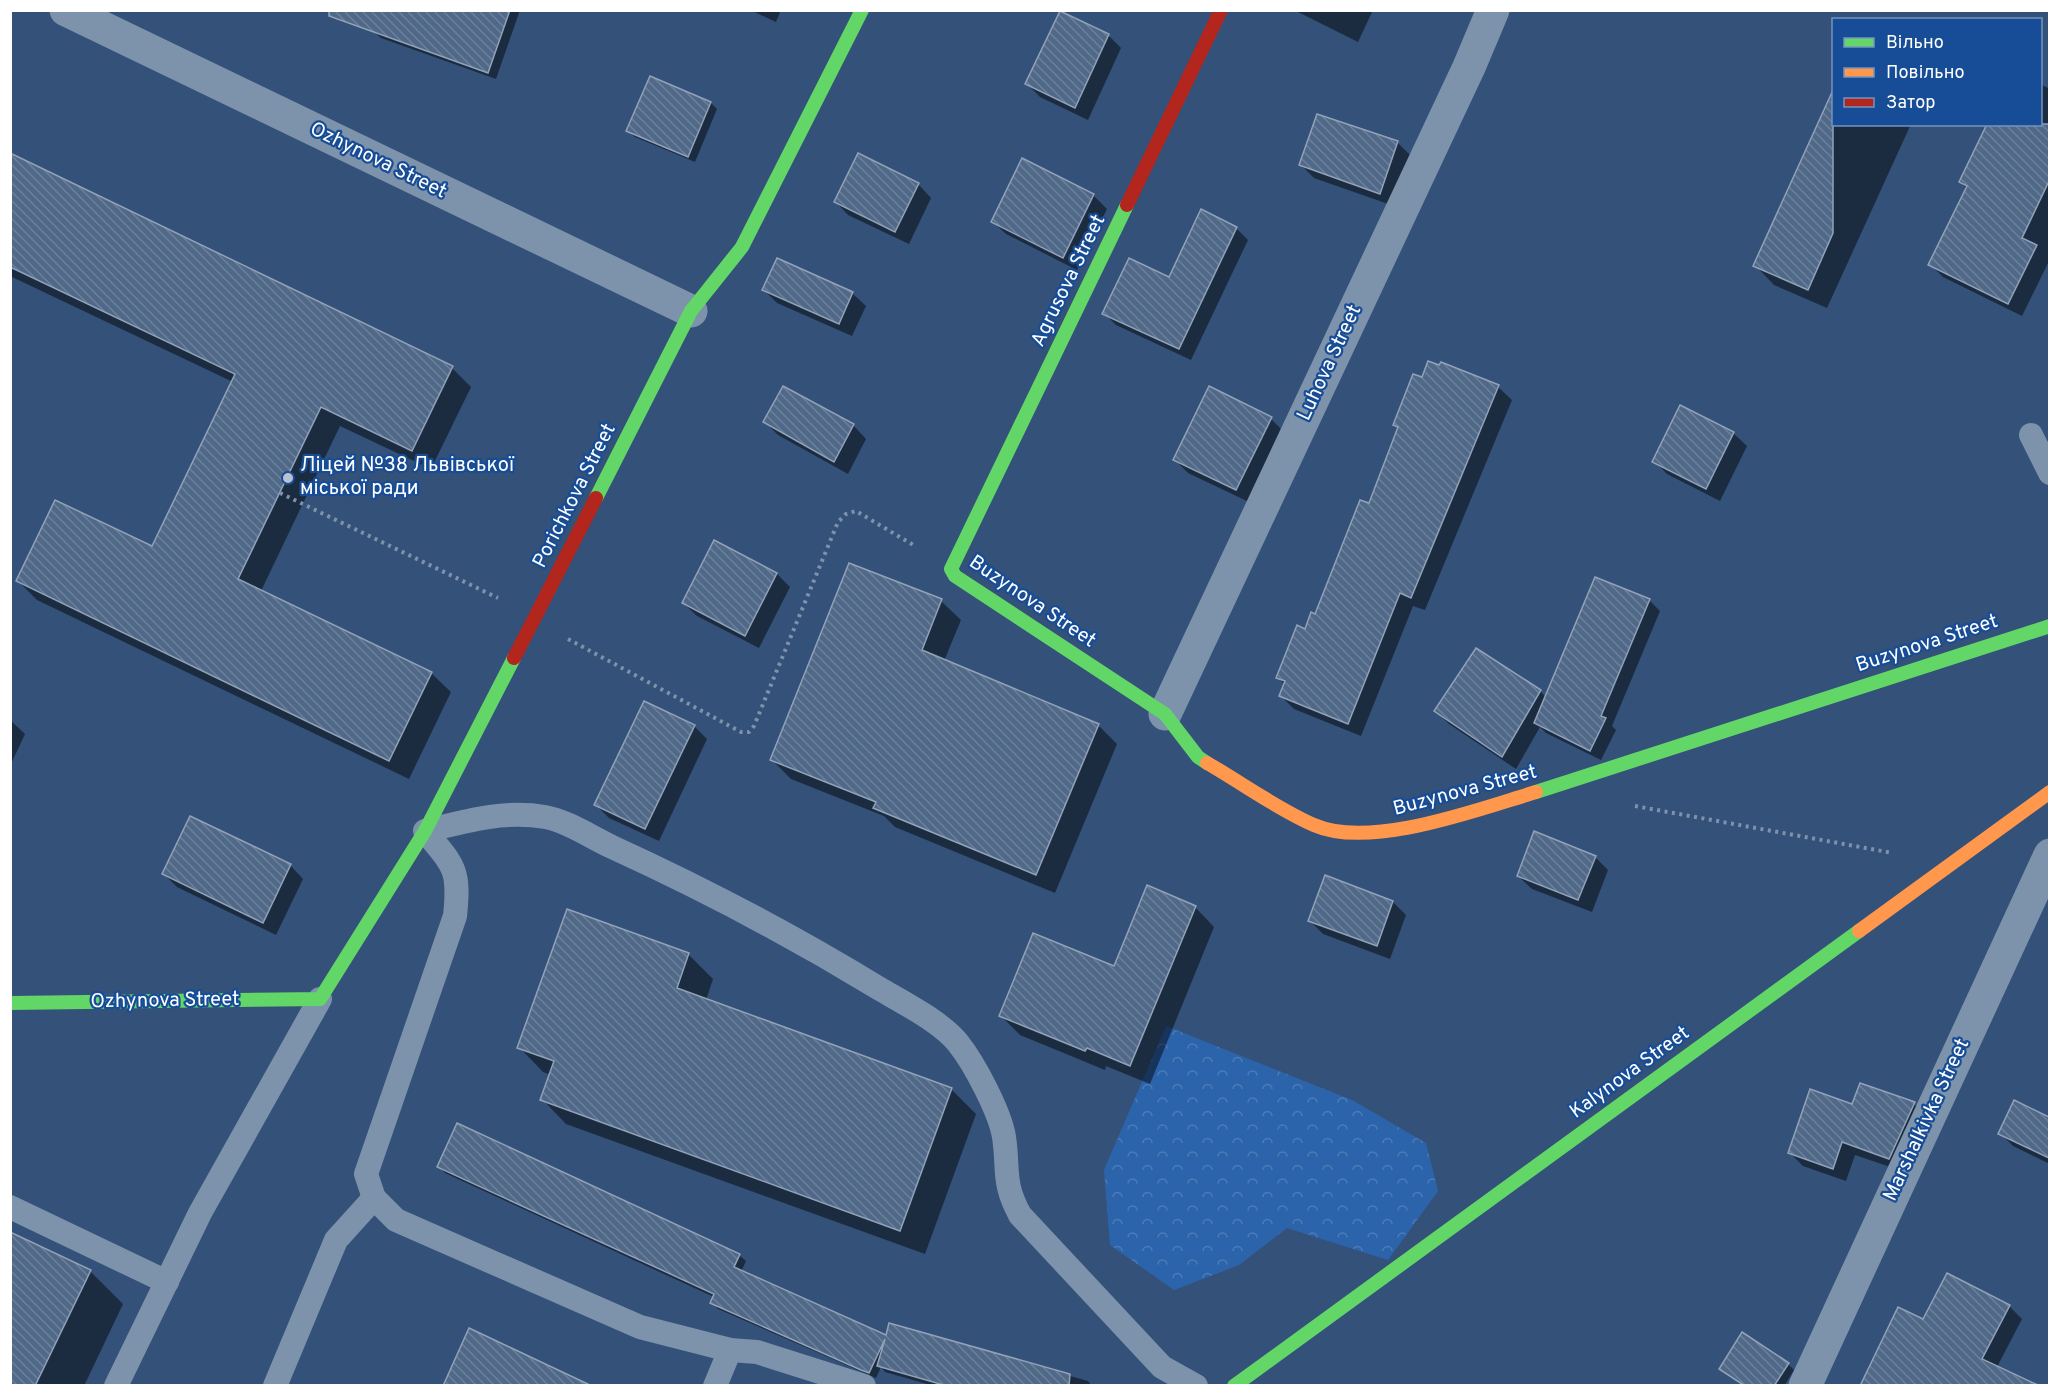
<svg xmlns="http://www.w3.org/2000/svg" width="2060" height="1396" viewBox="0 0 2060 1396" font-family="Overpass,sans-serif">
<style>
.forest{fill:url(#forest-crowns)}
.shadow{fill:#0007}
.building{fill:url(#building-back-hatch);stroke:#92a2b9;stroke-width:1.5}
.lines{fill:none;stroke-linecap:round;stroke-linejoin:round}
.path{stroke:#7d92ab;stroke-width:4;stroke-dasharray:3 4.5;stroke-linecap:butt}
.lane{stroke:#7d92ab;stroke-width:24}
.street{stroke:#7d92ab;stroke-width:33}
.fast{stroke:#63d668;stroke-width:14}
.slow{stroke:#ff974d;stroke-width:14}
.jam{stroke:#b3261e;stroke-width:14}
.poi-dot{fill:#b8c2d0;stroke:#174d96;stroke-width:2}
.labels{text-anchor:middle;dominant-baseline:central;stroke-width:4.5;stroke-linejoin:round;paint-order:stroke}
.street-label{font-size:20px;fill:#fff;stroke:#174d96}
.poi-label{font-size:20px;fill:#fff;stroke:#174d96;text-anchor:start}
</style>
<defs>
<pattern id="forest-crowns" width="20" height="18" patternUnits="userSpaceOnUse" patternTransform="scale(1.5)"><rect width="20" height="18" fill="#2c64ac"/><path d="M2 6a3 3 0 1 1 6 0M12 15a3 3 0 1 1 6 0" fill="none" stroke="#4c7bb8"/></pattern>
<pattern id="building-back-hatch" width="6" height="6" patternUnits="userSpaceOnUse" patternTransform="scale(1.5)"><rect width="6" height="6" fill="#516988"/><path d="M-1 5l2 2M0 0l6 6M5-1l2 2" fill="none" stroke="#6b809a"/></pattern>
</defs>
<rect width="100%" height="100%" fill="#345179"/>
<!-- forest -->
<polygon class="forest" points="1166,1026 1352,1100 1426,1143 1438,1191 1388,1260 1287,1228 1239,1265 1174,1290 1110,1245 1104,1170"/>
<!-- shadow -->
<g class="shadow">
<polygon points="338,10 520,10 496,79 381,38 373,31"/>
<polygon points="750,10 781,10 776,22"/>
<polygon points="1294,10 1373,10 1358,42"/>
<polygon points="1108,35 1121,48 1088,120 1040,97 1027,84"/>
<polygon points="651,78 711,103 717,109 695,162 635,137 628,131"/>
<polygon points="2040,84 2050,89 2050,259 2022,316 1943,277 1930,264 1967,189 1960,182 2040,124"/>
<polygon points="1834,94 1834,124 1911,124 1827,308 1774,285 1755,265"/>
<polygon points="1397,142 1410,155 1394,206 1314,178 1301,165"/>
<polygon points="10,155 452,368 471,387 431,469 340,426 261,591 431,673 451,692 409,779 37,600 18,581 152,548 233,382 10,276"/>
<polygon points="1023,160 1094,196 1107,209 1077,270 1006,234 992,221"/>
<polygon points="918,184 931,198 909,244 848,215 835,201"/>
<polygon points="1236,228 1248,240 1191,360 1116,325 1104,313 1170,279"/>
<polygon points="764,290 852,293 866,306 852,336 777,303"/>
<polygon points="1442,364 1498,387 1512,400 1425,610 1413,606 1361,736 1294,709 1281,696 1285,685 1277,677 1316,616 1370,505 1399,429 1394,425 1423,379"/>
<polygon points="1271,419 1284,432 1249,502 1188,473 1175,460"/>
<polygon points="765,422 853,425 866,439 848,474 778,435"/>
<polygon points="1733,433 1747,446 1720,501 1667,474 1654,461"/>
<polygon points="715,542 777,574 790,587 759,648 697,616 683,603"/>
<polygon points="1649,600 1660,611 1612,726 1616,730 1601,760 1546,733 1540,727 1516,769 1449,724 1436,711 1540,691 1546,697"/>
<polygon points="941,601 961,620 944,661 1098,725 1117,744 1055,893 895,827 884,816 791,779 772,760"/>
<polygon points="10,720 25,734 10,766"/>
<polygon points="694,726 707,739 659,841 609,818 596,805"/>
<polygon points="1595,857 1608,870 1592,912 1532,889 1518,876"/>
<polygon points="290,865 303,879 276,935 177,887 164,874"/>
<polygon points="1325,877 1393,902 1406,915 1390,959 1323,934 1310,921"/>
<polygon points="1195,907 1214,927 1150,1084 1106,1066 1105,1070 1020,1035 1001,1016 1115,968"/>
<polygon points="568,911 689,955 713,979 706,1000 951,1089 976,1114 925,1254 566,1124 542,1099 551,1075 543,1072 519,1047"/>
<polygon points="1861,1084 1914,1104 1927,1117 1902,1171 1855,1155 1846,1181 1803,1166 1790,1153 1853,1106"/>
<polygon points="2015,1102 2050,1119 2050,1164 2013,1146 2000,1133"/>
<polygon points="438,1166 739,1255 746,1261 741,1272 887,1338 890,1325 1088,1381 1092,1386 934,1386 885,1372 881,1367 876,1378 718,1309 711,1302 714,1297 445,1173"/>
<polygon points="10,1233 90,1271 123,1304 84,1386 10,1386"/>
<polygon points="2009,1306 2022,1319 1997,1367 1862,1386 1924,1321"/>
<polygon points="1788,1364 1794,1370 1784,1386 1744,1386 1721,1369"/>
</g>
<!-- building -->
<g class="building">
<polygon points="329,10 510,10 488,73 329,16"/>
<polygon points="1060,11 1109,34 1075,108 1025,84"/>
<polygon points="650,76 711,102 688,157 626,131"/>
<polygon points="1833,90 1833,233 1808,290 1753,266"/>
<polygon points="1317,114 1398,141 1380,194 1299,165"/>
<polygon points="1987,124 2049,124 2049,181 2022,238 2037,245 2008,304 1928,265 1967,186 1959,182"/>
<polygon points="10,153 453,366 412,451 321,407 238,579 432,672 389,761 16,581 55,500 152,546 235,374 10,267"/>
<polygon points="858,153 919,183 895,232 834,202"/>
<polygon points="1022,158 1094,194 1063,258 991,222"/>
<polygon points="1201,209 1237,227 1179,349 1102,314 1129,258 1169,277"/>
<polygon points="777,258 853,292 839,324 762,290"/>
<polygon points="1428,361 1439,365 1441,362 1499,385 1411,598 1400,593 1348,724 1279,696 1285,681 1276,678 1297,625 1305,629 1311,612 1315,614 1360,500 1369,503 1398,427 1393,425 1413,374 1422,377"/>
<polygon points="783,386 854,424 834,462 763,422"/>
<polygon points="1209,386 1272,417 1236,490 1173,460"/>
<polygon points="1680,405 1734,432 1706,489 1652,462"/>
<polygon points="714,540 777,573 745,636 682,603"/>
<polygon points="849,563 942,599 922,650 1099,724 1036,875 873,808 876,802 770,760"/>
<polygon points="1595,577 1650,599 1601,716 1606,718 1590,751 1534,723"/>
<polygon points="1476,648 1541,690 1502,757 1434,711"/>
<polygon points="644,701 695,725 645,829 594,805"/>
<polygon points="190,816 291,864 263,923 162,874"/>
<polygon points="1534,831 1596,856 1578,900 1517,876"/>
<polygon points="1325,875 1393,901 1377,946 1308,921"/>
<polygon points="1147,885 1196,906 1130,1066 1087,1048 1085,1051 999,1016 1033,933 1114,966"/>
<polygon points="567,909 689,953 677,988 952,1088 900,1231 540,1100 554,1061 517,1048"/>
<polygon points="1860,1083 1915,1102 1889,1159 1842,1142 1833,1169 1788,1153 1810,1089 1852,1104"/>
<polygon points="2014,1100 2049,1117 2049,1158 1998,1134"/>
<polygon points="457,1123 740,1254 734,1267 886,1335 889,1323 1070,1374 1069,1386 947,1386 877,1366 885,1339 869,1373 861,1370 710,1303 714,1294 437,1167"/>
<polygon points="10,1232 91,1270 35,1386 10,1386"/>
<polygon points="1947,1273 2010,1305 1982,1359 2040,1386 1860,1386 1898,1307 1923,1319"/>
<polygon points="469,1328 592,1386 443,1386"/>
<polygon points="1742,1332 1789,1363 1774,1386 1745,1386 1719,1369"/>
</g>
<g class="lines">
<!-- path -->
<g class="path">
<polyline points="280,493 498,598"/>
<polyline points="568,639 741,732 749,732 754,726 838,522 846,514 856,511 915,546"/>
<polyline points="1635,806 1893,853"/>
</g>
<!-- lane -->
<g class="lane">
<polyline points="2031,435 2050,473"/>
<polyline points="10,1207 167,1282"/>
<polyline points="116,1386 200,1213 320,999"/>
<polyline points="275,1386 336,1240 374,1198"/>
<polyline points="715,1386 730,1350"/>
<path d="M864,1386L757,1352L730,1350L640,1327L396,1220L374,1198L366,1174L455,916C460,869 454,866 425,831C466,821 503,810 545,817C567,821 591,837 612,847C704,889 793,936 880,989C904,1003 941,1022 958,1043C974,1063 1000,1112 1004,1137C1009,1170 1002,1182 1020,1215L1162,1367L1196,1386"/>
</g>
<!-- street -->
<g class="street">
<polyline points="66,10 691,311"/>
<polyline points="1165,714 1469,67 1493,10"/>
<polyline points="1805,1386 2050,855"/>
</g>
<!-- fast -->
<g class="fast">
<polyline points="1127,205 951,569 955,576 1165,714 1198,757 1207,763"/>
<polyline points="596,498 691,311 742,247 862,10"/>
<polyline points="1536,792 2050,626"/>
<polyline points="10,1003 320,999 425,831 514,658"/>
<polyline points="1234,1386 1859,931"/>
</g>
<!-- slow -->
<g class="slow">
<path d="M1207,763C1242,783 1277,809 1314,825C1370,850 1479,809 1536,792"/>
<polyline points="1859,931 2050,792"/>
</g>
<!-- jam -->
<g class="jam">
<polyline points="1127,205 1221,10"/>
<polyline points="514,658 596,498"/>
</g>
</g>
<!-- markers -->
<circle class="poi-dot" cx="288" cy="478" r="6"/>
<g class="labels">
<!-- street labels -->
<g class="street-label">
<text transform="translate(378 161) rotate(26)">Ozhynova Street</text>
<text transform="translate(1069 281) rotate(-64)">Agrusova Street</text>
<text transform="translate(1330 363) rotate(-65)">Luhova Street</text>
<text transform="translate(575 496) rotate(-63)">Porichkova Street</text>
<text transform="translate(1032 602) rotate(34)">Buzynova Street</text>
<text transform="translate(1927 644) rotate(-18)">Buzynova Street</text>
<text transform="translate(1465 791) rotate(-15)">Buzynova Street</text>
<text transform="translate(165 1001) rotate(-1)">Ozhynova Street</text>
<text transform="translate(1630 1073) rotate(-36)">Kalynova Street</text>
<text transform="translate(1927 1120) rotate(-65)">Marshalkivka Street</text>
</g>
<!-- poi labels -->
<g class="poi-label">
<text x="300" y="466">Ліцей №38 Львівської<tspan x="300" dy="23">міської ради</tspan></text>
</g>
</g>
<!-- border -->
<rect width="2060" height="1396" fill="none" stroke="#ffffff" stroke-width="24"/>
<!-- legend -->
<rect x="1832" y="18" width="210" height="108" fill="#174d96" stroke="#7494c0" stroke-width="1.5"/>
<rect x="1844" y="38" width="30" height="9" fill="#63d668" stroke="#7494c0" stroke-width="1.5"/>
<text x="1886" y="48" font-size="18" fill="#ffffff">Вільно</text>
<rect x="1844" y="68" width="30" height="9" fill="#ff974d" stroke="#7494c0" stroke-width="1.5"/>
<text x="1886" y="78" font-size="18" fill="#ffffff">Повільно</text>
<rect x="1844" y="98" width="30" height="9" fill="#b3261e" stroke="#7494c0" stroke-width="1.5"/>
<text x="1886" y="108" font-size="18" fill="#ffffff">Затор</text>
</svg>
